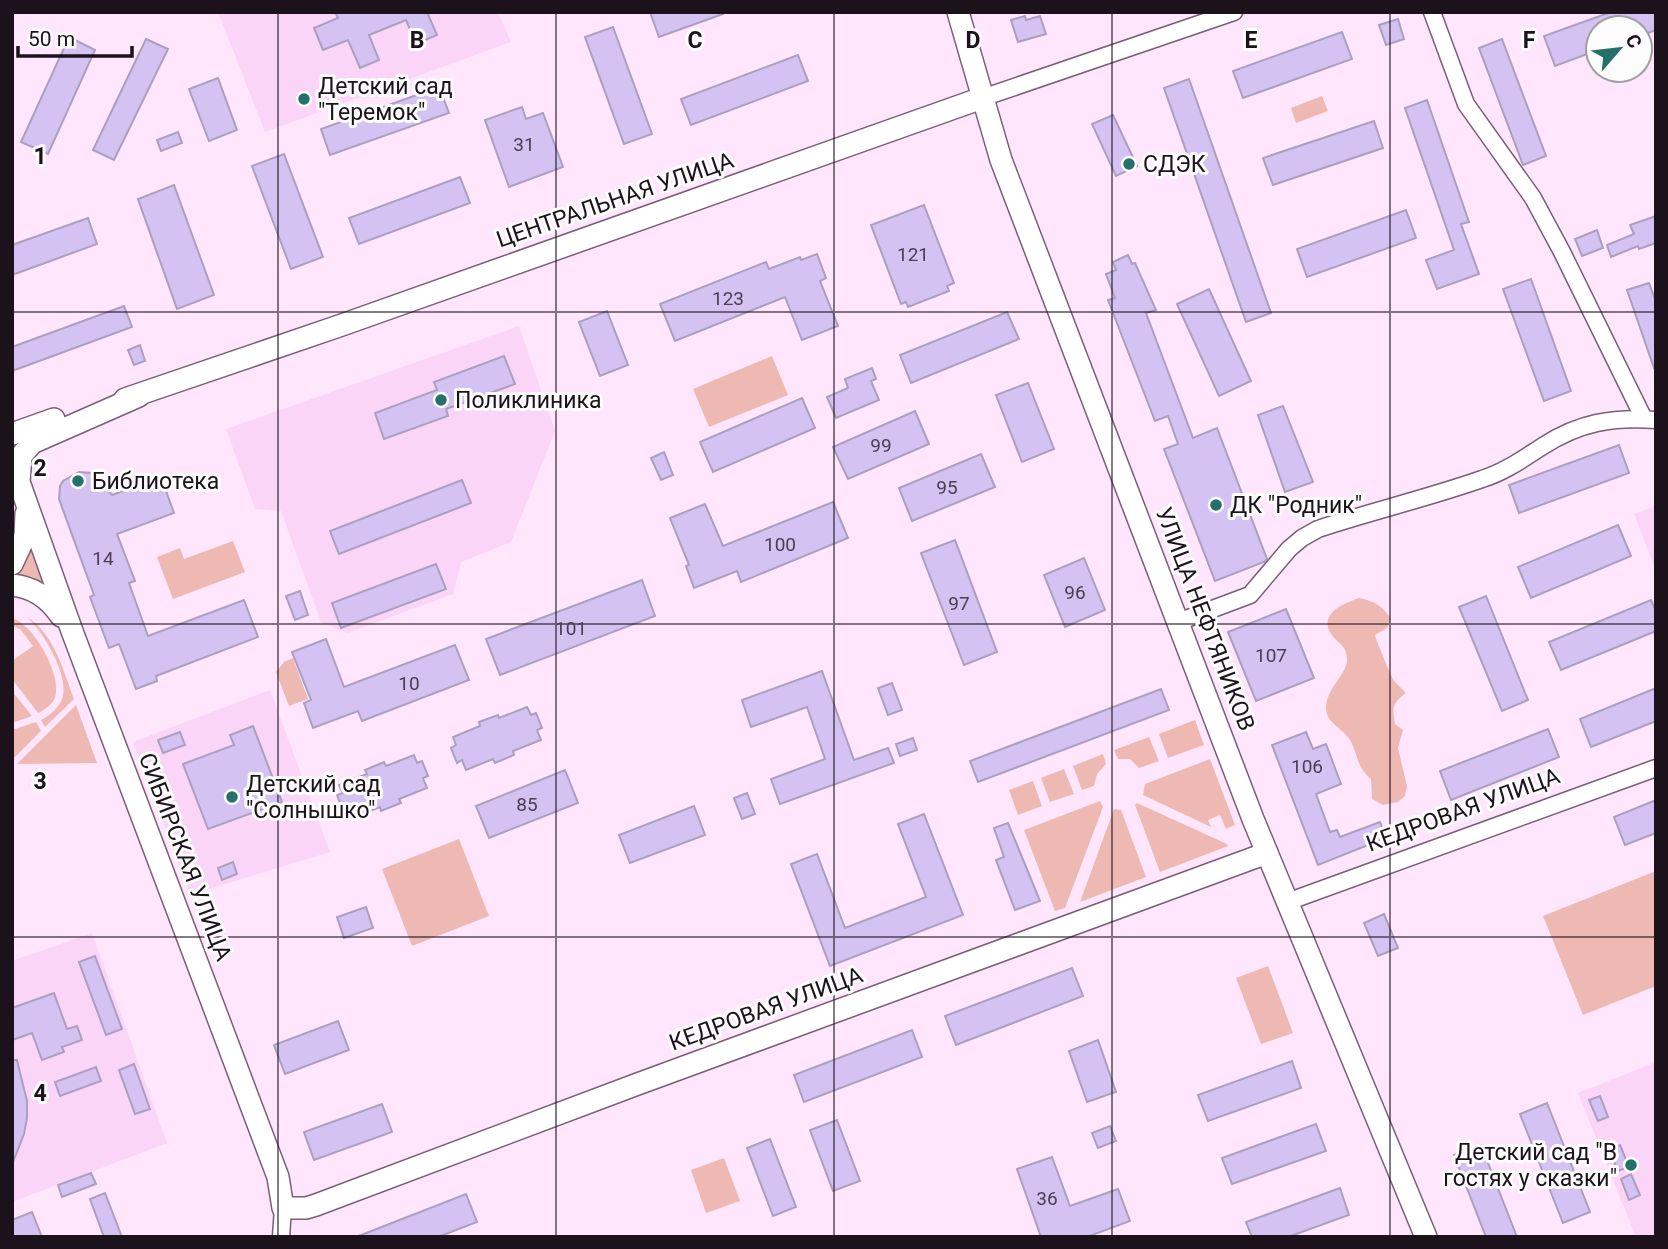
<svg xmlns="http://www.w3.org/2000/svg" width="1668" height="1249" viewBox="0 0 1668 1249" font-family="Roboto,sans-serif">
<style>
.built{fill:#fad5f7}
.green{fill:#efb9b3}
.building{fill:#d3c2f2;stroke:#ab9fc0;stroke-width:2}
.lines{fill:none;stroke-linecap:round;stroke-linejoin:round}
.minor-casing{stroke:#795f77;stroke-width:19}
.tertiary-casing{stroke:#795f77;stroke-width:24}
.minor{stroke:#fff;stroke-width:16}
.tertiary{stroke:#fff;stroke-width:21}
.grid{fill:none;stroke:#1c121b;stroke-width:2;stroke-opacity:0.55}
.poi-dot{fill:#26706c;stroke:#fcfcfc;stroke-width:2.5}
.labels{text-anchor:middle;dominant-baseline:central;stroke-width:6;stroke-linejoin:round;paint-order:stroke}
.number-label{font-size:19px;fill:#4a3e51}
.poi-label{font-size:23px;fill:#1c121b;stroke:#fcfcfc;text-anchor:start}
.street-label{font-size:23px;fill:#1c121b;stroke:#fcfcfc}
.grid-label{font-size:23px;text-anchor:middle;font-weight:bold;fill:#1c121b;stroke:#fcfcfc;stroke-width:6;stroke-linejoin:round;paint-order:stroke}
</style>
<rect width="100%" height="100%" fill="#ffe6fd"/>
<!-- built -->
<g class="built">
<polygon points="218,12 498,12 511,42 265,132"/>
<polygon points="519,326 555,431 511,542 461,562 453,594 347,633 321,622 281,511 255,509 226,429"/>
<polygon points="1656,506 1656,570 1634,514"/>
<polygon points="270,690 330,852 209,889 189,891 133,742"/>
<polygon points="92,933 167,1143 12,1202 12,961"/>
<polygon points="1656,1062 1656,1237 1636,1237 1578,1093"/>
</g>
<!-- green -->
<g class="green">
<polygon points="1322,96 1328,111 1296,123 1291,108"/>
<polygon points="772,356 788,395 709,427 693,389"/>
<polygon points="233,541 245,572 173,599 157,557 180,548 184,559"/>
<polygon points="31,549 44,584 34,579 16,575"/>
<path d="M1359,598C1374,601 1383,606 1391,619L1387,628L1375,635C1375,638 1392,678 1394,681C1398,685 1402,689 1406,693C1392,703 1392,708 1395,724L1403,730L1398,748L1407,786L1405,796L1398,802L1383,805L1372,799L1371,779C1355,766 1358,751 1348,737C1340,727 1326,722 1326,708C1326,689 1347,674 1347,660C1347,645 1338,644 1331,634C1318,613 1345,603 1359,598Z"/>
<path d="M27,617C55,635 63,670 74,699L45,727L41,720C51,715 60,707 63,696C68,674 43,631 27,617Z"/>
<path d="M12,618C34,625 59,671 56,693C55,703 46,709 38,713L12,679V661L33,646L21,630L12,625Z"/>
<polygon points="293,658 308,699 289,706 276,672 284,662"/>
<polygon points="12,691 32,716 12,723"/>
<polygon points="76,705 97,763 17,764"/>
<polygon points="1195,720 1204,745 1168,758 1159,734"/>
<polygon points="36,722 41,731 12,760 12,730"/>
<polygon points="1149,737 1159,761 1139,768 1130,759 1118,759 1114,750"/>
<polygon points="1103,754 1106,764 1097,774 1094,786 1082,790 1073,766"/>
<polygon points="1210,759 1235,825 1226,829 1220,815 1208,820 1211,827 1143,795 1145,784"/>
<polygon points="1064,769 1074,794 1050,802 1041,778"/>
<polygon points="1033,781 1042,806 1018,815 1009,790"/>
<polygon points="1100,801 1103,807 1065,908 1055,911 1024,830"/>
<polygon points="1137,803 1227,844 1228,846 1160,872 1135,805"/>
<polygon points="1114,809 1121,810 1146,877 1080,902"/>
<polygon points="459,839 489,916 412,946 382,869"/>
<polygon points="1656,871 1656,986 1583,1015 1543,916"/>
<polygon points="1268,966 1293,1033 1261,1044 1236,978"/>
<polygon points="724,1158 740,1201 706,1213 691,1170"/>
</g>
<!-- building -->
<g class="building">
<polygon points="335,12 427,12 437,35 416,44 406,20 369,35 379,60 360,68 348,40 323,50 314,28 338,18"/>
<polygon points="650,12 723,12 723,14 659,37"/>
<polygon points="1611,12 1656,12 1656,30 1640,36 1640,28 1598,28 1598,50 1555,66 1544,36"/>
<polygon points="1025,16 1026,20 1040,16 1046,34 1018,42 1011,20"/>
<polygon points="1398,19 1404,39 1386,45 1379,25"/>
<polygon points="613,27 652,134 624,144 585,37"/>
<polygon points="1342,32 1352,59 1243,98 1233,71"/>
<polygon points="69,37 95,50 48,154 21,142"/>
<polygon points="146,39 168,49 114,160 93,150"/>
<polygon points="1502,39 1546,156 1523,165 1479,48"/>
<polygon points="798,55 808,81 691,125 681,99"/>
<polygon points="218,78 237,130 209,141 189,89"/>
<polygon points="1189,79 1271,313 1246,322 1164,88"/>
<polygon points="439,87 449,113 330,155 321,129"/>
<polygon points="1427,100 1469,222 1461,224 1479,274 1437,289 1426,260 1454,250 1405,108"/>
<polygon points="522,107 526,119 543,113 563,167 509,187 485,120"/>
<polygon points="1113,115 1137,166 1116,176 1092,124"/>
<polygon points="1374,121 1383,148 1273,185 1263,158"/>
<polygon points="178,132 182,143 161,151 157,140"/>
<polygon points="284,154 323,257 291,269 252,166"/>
<polygon points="460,177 470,203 359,244 349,218"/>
<polygon points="174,185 214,295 177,309 138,199"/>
<polygon points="924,205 954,283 947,286 949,291 908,307 906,302 901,304 871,225"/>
<polygon points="1406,210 1416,238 1307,277 1297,249"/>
<polygon points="1656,216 1656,243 1639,249 1638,246 1611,257 1607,245 1634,234 1630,225"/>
<polygon points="88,218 97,244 12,275 12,245"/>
<polygon points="1597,230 1603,248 1582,256 1575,239"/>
<polygon points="817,254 826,278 820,281 838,326 802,340 785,297 675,341 660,304 766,262 769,269 800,257 801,260"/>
<polygon points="1128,255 1132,264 1135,263 1156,310 1146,313 1193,438 1217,428 1267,559 1264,562 1215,581 1164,449 1178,444 1168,416 1155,421 1108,300 1115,298 1106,274 1116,270 1113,262"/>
<polygon points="1531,279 1571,391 1544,401 1503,289"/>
<polygon points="1649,283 1656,302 1656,367 1654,368 1627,290"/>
<polygon points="1209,289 1251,381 1219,396 1177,304"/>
<polygon points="124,306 132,327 12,371 12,347"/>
<polygon points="607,311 628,365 600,376 579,322"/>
<polygon points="1007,312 1019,339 911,383 900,355"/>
<polygon points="140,345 145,361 134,365 128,350"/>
<polygon points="504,356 515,384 446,409 448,416 384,439 375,413 437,390 434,382"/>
<polygon points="872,368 876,379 871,381 879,400 836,418 827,397 848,388 845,379"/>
<polygon points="1028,383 1054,449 1022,462 996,395"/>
<polygon points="802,398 815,428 713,472 700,442"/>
<polygon points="1283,406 1313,482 1285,492 1258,415"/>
<polygon points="915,411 929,444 848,479 833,447"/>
<polygon points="1619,445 1629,473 1519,513 1509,485"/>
<polygon points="664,452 673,475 661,480 651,458"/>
<polygon points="981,454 995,487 912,521 899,488"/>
<polygon points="79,472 93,473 103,482 112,495 161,477 174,513 117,534 135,581 129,583 148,636 244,600 258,637 156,676 157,681 136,689 119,644 109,648 90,597 94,595 59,499 60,486 63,481"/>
<polygon points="462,480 471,503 339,554 330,531"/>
<polygon points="833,502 848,538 741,582 737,571 694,588 686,566 689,565 670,518 705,504 723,546"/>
<polygon points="1618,525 1631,556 1531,598 1518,567"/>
<polygon points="955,540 997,652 964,665 921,553"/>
<polygon points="1084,558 1105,610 1065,627 1044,575"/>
<polygon points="436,564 446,589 341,628 332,603"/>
<polygon points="642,580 655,616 500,675 486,639"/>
<polygon points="300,591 308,615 295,620 286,596"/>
<polygon points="1486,596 1528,700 1502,711 1459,607"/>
<polygon points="1651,600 1656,611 1656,631 1561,670 1549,642"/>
<polygon points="1286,609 1314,678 1256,701 1228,632"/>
<polygon points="326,639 344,687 455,645 469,680 362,721 358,711 313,728 304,703 311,700 292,652"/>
<polygon points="822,671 854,760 888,748 894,763 780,804 771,779 825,759 807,707 751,727 742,700"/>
<polygon points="892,683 902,710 888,715 878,688"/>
<polygon points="1656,688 1656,721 1591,747 1580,719"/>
<polygon points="1161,689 1169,710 978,782 970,761"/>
<polygon points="527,707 531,715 536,713 542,728 537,730 541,740 513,751 514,755 495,763 493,759 466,770 462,760 457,763 451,748 456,745 453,737 480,726 479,722 498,715 499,718"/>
<polygon points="253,726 282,802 208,829 183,764 234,745 230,735"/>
<polygon points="1548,729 1559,757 1451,800 1440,771"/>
<polygon points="180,732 185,745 163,753 158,740"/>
<polygon points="1306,732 1313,749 1326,744 1341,784 1316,794 1330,832 1337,830 1340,837 1380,822 1386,838 1318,865 1272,745"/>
<polygon points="913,738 917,750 900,756 896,744"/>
<polygon points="414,755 417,763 422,761 428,776 423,778 427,788 399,799 401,803 381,811 380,807 353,818 349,808 343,810 337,795 343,793 339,785 367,774 365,770 384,762 386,766"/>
<polygon points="565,770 578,803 489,838 476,806"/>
<polygon points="747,793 755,814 742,819 734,798"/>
<polygon points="1656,800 1656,833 1625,845 1614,817"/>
<polygon points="694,806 705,835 630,863 619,835"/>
<polygon points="924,814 963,915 830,966 791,864 817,854 845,928 926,897 898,824"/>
<polygon points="1008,823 1040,901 1015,910 996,860 1004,857 994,828"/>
<polygon points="233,862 237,874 222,880 218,868"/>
<polygon points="366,907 373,928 344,938 337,917"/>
<polygon points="1384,914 1398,948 1378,956 1364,923"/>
<polygon points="95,956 122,1029 106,1035 79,962"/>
<polygon points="1072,968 1083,996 956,1045 945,1016"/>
<polygon points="54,993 67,1029 77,1026 82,1040 62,1047 64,1052 42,1060 32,1033 12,1040 12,1008"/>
<polygon points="338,1021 349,1050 285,1074 274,1045"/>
<polygon points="912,1030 922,1057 804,1102 794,1075"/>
<polygon points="1098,1040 1116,1092 1087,1102 1069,1051"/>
<polygon points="12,1060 17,1060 27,1101 27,1118 24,1134 13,1162"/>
<polygon points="1292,1061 1301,1088 1208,1121 1198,1095"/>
<polygon points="134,1064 150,1109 135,1114 119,1070"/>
<polygon points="96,1067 101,1081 60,1096 55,1082"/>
<polygon points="1600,1096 1608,1117 1598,1121 1589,1100"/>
<polygon points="1547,1103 1590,1212 1563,1223 1520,1114"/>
<polygon points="382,1104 392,1132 314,1160 304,1132"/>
<polygon points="837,1120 860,1181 833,1191 810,1130"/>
<polygon points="1316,1124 1326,1151 1232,1184 1222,1158"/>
<polygon points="1110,1126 1116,1141 1098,1148 1092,1133"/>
<polygon points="770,1139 796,1207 773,1216 747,1148"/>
<polygon points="1481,1145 1517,1237 1486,1237 1454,1155"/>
<polygon points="1620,1145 1629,1167 1618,1171 1609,1150"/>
<polygon points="1052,1157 1070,1206 1118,1189 1130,1221 1087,1237 1041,1237 1017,1169"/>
<polygon points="91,1173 96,1184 62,1197 58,1185"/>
<polygon points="1631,1174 1640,1195 1629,1200 1621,1179"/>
<polygon points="1340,1188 1349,1215 1288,1237 1252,1237 1246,1222"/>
<polygon points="105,1193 122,1237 104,1237 90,1199"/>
<polygon points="466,1194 477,1222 438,1237 356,1237"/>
<polygon points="32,1212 42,1237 12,1237 12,1220"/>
</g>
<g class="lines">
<!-- minor casing -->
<g class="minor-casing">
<g id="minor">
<polyline points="1432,12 1466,104 1533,198 1562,252 1644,419"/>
<polyline points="982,98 1234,12"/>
<path d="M1178,622L1250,595L1289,549L1302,538L1318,529C1372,511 1428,498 1482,479C1505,472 1524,458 1543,446C1580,422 1613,417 1656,420"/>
<polyline points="1287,902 1656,768"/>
<polyline points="281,1237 283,1208"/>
</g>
</g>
<!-- tertiary casing -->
<g class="tertiary-casing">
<g id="tertiary">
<polyline points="958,12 1001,160 1253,819 1426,1237"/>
<polyline points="139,396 32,443 21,456 19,482 72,631 278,1177 283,1208 306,1208 316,1205 635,1085 1267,853"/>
<polyline points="125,399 339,326 982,98"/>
<polyline points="12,434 54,419"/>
<polyline points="12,564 25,536 26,514"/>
<path d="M12,585C34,587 49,598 61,616"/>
</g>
</g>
<!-- minor -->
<use href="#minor" class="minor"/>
<!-- tertiary -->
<use href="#tertiary" class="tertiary"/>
</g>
<!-- grid -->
<path class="grid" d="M278,12V1237M556,12V1237M834,12V1237M1112,12V1237M1390,12V1237M12,312H1656M12,624H1656M12,937H1656"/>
<!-- markers -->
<g class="poi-dot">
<circle cx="304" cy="99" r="7"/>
<circle cx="1129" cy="164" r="7"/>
<circle cx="441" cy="400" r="7"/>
<circle cx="78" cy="481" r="7"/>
<circle cx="1216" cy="505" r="7"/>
<circle cx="232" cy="797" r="7"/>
<circle cx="1631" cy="1165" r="7"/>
</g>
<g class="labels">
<!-- number labels -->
<g class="number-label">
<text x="524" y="144">31</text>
<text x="913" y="254">121</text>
<text x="728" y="298">123</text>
<text x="881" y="445">99</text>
<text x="947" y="487">95</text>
<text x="780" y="544">100</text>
<text x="103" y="558">14</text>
<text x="1075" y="592">96</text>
<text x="959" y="603">97</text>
<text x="571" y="628">101</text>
<text x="1271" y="655">107</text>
<text x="409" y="683">10</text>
<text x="1307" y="766">106</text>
<text x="527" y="804">85</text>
<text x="1047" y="1198">36</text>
</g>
<!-- poi labels -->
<g class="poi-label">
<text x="318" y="86">Детский сад<tspan x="318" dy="26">"Теремок"</tspan></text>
<text x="1143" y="164">СДЭК</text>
<text x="455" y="400">Поликлиника</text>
<text x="92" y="481">Библиотека</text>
<text x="1230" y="505">ДК "Родник"</text>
<text x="246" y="784">Детский сад<tspan x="246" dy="26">"Солнышко"</tspan></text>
<text x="1617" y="1152" text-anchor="end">Детский сад "В<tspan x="1617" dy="26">гостях у сказки"</tspan></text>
</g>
<!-- street labels -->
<g class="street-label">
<text transform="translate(615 200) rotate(-19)">ЦЕНТРАЛЬНАЯ УЛИЦА</text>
<text transform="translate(1205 619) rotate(69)">УЛИЦА НЕФТЯНИКОВ</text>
<text transform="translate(1463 810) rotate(-20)">КЕДРОВАЯ УЛИЦА</text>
<text transform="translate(185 857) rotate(69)">СИБИРСКАЯ УЛИЦА</text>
<text transform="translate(766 1009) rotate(-20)">КЕДРОВАЯ УЛИЦА</text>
</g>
</g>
<g class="grid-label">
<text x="417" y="48">B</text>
<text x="695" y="48">C</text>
<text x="973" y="48">D</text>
<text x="1251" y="48">E</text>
<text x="1529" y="48">F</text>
<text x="40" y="164">1</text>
<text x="40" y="476">2</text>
<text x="40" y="789">3</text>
<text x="40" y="1101">4</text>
</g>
<!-- border -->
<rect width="1668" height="1249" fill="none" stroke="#1c121b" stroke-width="28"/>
<!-- north arrow -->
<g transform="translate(1619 49) rotate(62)"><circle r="33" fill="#fcfcfc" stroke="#a29ea2" stroke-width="2"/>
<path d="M0-5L12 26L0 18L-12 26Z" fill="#26706c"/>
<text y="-10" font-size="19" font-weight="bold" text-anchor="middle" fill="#1c121b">С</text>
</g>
<!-- scale -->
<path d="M18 46v10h114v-10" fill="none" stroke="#1c121b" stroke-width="3.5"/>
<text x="28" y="46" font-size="21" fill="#1c121b" stroke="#fcfcfc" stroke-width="5" paint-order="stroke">50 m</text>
</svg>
